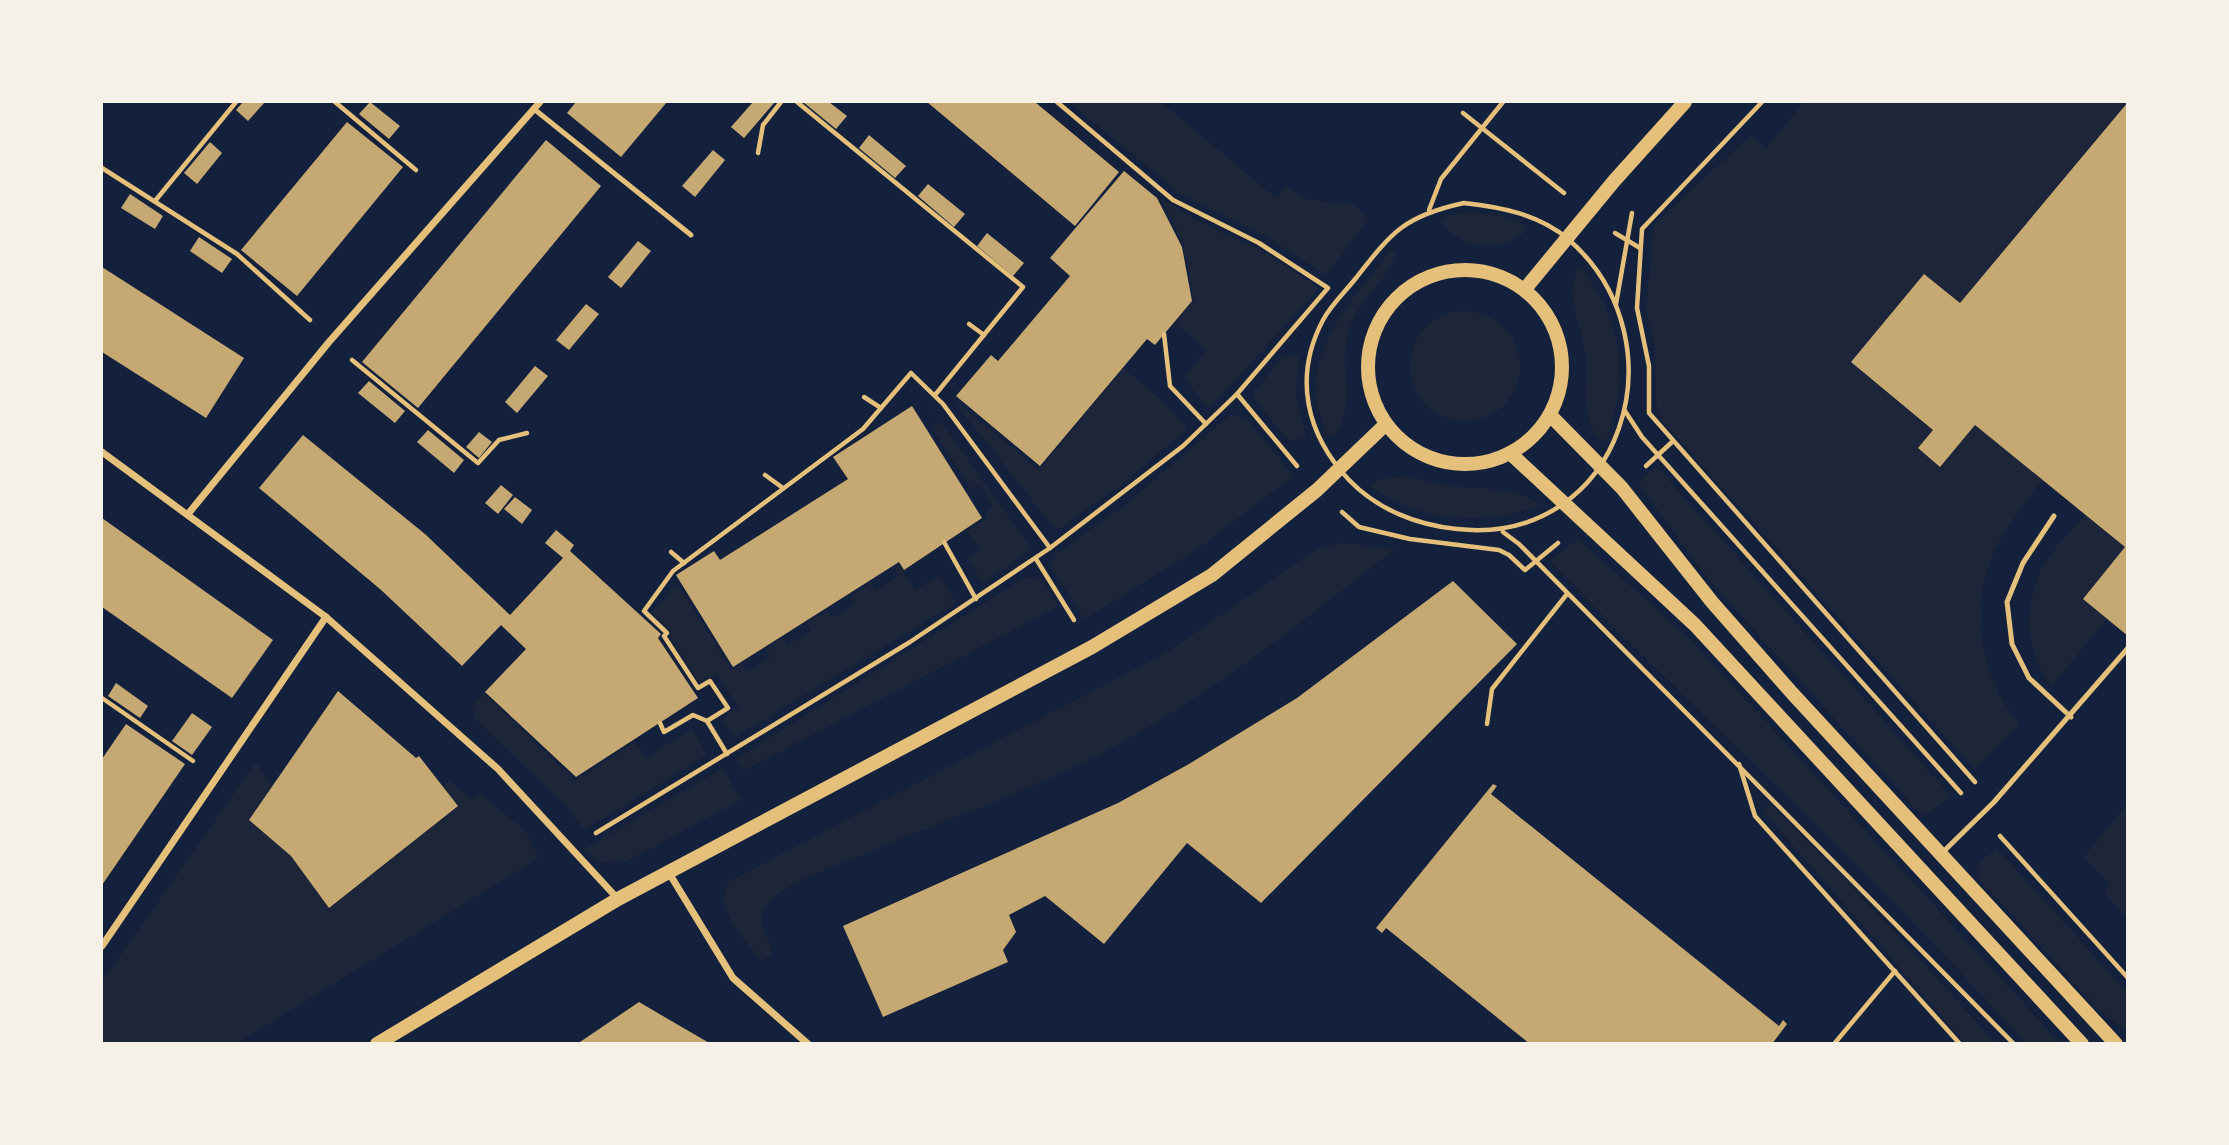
<svg xmlns="http://www.w3.org/2000/svg" width="2229" height="1145" viewBox="0 0 2229 1145" font-family="Raleway,sans-serif">
<style>
.green{fill:#1d2539}
.building{fill:#c6a872}
.lines{fill:none;stroke-linecap:round;stroke-linejoin:round}
.path{stroke:#e5c07b;stroke-width:4.5}
.service{stroke:#e5c07b;stroke-width:5}
.minor{stroke:#e5c07b;stroke-width:7}
.secondary{stroke:#e5c07b;stroke-width:14}
</style>
<rect width="100%" height="100%" fill="#14213d"/>
<!-- green -->
<g class="green">
<polygon points="1069,102 1161,102 1276,198 1286,186 1306,199 1353,204 1369,219 1326,275 1266,236 1181,194"/>
<path d="M1804,102H2127L1960,303L1924,275L1851,362L1933,430L1918,448L1940,466L1975,425L2042,480C2024,504 2004,529 1992,557C1970,608 1981,683 2020,724L1974,769L1657,415L1655,349L1646,310L1654,225L1751,135L1766,148Z"/>
<polygon points="1160,197 1194,219 1271,256 1319,288 1209,409 1184,378 1206,350 1175,323 1194,299 1183,244"/>
<path d="M1477,213L1502,216L1527,226L1528,229C1500,256 1460,250 1439,219L1455,214Z"/>
<path d="M1392,249L1396,254C1385,285 1356,298 1347,337C1340,371 1357,408 1333,437H1329C1289,362 1350,304 1392,249Z"/>
<path d="M1579,267C1587,273 1593,284 1598,293C1626,340 1624,389 1607,439L1602,442C1579,420 1587,387 1586,358C1584,328 1563,297 1579,267Z"/>
<circle cx="1465" cy="366" r="55"/>
<polygon points="1290,355 1299,355 1296,397 1306,437 1295,441 1285,436 1255,400 1254,393 1281,359"/>
<polygon points="1123,368 1164,402 1187,429 1117,488 1056,531 950,396 1039,470"/>
<polygon points="925,400 1032,549 982,583 967,558 980,549 967,531 988,518 986,512 993,507 979,485 971,489 932,428 939,423"/>
<polygon points="1238,415 1247,419 1293,476 1199,548 1085,619 1053,570 1052,562 1056,554 1124,506 1229,416"/>
<polygon points="1656,466 1951,796 1925,816 1919,812 1707,578 1638,483"/>
<path d="M1407,477C1422,479 1436,484 1450,486C1483,490 1512,486 1541,505C1481,528 1421,523 1369,485L1385,478Z"/>
<path d="M2086,515L2125,547L2083,599L2107,619L2051,687C2024,649 2022,600 2047,560C2057,544 2073,530 2086,515Z"/>
<path d="M1578,539L1693,642L2060,1043H2025C1876,874 1706,724 1550,561Z"/>
<path d="M1342,543L1395,549C1304,620 1211,695 1108,750C1033,790 952,817 874,850C845,862 796,878 773,898C748,919 771,934 772,955L761,961C746,940 713,909 728,882L1169,651L1308,555L1321,547Z"/>
<polygon points="899,565 915,590 940,575 956,603 734,738 722,719 739,707 716,674 699,683 669,636 672,632 652,613 677,583 732,670 742,665 747,671 770,657 766,649 783,638 788,645 811,631 806,624 827,611 832,618 855,604 851,596 871,583 876,590 899,576 895,568"/>
<polygon points="1032,576 1042,580 1059,606 743,771 736,759 1024,578"/>
<polygon points="484,693 575,781 635,742 646,758 692,729 707,755 584,830 570,810 473,717 473,705"/>
<polygon points="256,762 272,786 249,820 291,856 329,907 458,807 443,787 449,780 471,800 481,793 527,833 539,858 237,1043 102,1044 102,982"/>
<polygon points="723,768 741,800 625,862 600,863 582,850"/>
<polygon points="1770,803 1897,934 1996,1043 1965,1043 1763,811"/>
<polygon points="2127,804 2127,918 2104,892 2110,883 2084,857"/>
<polygon points="1997,848 2127,992 2127,1031 2101,1012 1977,877 1977,865"/>
</g>
<!-- building -->
<g class="building">
<polygon points="243,102 265,102 248,121 236,110"/>
<polygon points="370,102 400,126 389,139 359,114"/>
<polygon points="576,102 667,102 621,157 567,113"/>
<polygon points="753,102 775,102 744,138 731,127"/>
<polygon points="803,102 829,102 847,116 836,129"/>
<polygon points="927,102 1035,102 1119,172 1075,226"/>
<polygon points="2128,102 2128,636 2083,599 2125,547 1975,425 1940,467 1918,448 1933,430 1851,362 1924,274 1960,303"/>
<polygon points="347,122 403,167 297,296 241,250"/>
<polygon points="869,135 906,166 895,178 859,148"/>
<polygon points="546,140 601,186 418,408 362,362"/>
<polygon points="210,142 222,153 197,184 184,173"/>
<polygon points="713,150 725,160 695,197 682,186"/>
<polygon points="1124,171 1157,198 1182,247 1192,301 1155,345 1147,339 1040,466 956,396 991,355 998,361 1070,276 1050,258"/>
<polygon points="928,184 965,214 954,227 918,196"/>
<polygon points="130,194 163,216 155,229 121,208"/>
<polygon points="987,233 1024,263 1013,276 977,246"/>
<polygon points="199,237 232,259 222,273 190,251"/>
<polygon points="638,241 651,251 621,288 608,277"/>
<polygon points="102,267 244,358 206,418 102,352"/>
<polygon points="586,304 599,314 569,350 556,340"/>
<polygon points="535,366 548,376 517,413 505,402"/>
<polygon points="369,381 405,411 395,423 358,393"/>
<polygon points="912,406 982,518 904,570 899,562 733,667 676,575 714,551 720,560 848,479 833,457"/>
<polygon points="428,430 464,460 454,473 417,442"/>
<polygon points="479,432 492,442 479,458 466,447"/>
<polygon points="303,435 425,534 510,615 563,558 545,543 556,530 574,545 570,551 661,634 658,638 698,698 576,777 485,692 526,649 501,625 462,666 380,589 259,488"/>
<polygon points="501,485 513,495 498,514 485,503"/>
<polygon points="515,497 532,510 522,524 504,509"/>
<polygon points="102,518 273,640 232,698 102,607"/>
<polygon points="1453,581 1517,644 1261,903 1187,843 1104,944 1045,896 1009,915 1016,932 1003,950 1008,962 883,1017 843,926 1118,803 1189,764 1297,698"/>
<polygon points="116,683 148,706 140,718 108,696"/>
<polygon points="338,691 416,758 419,756 458,806 329,908 291,856 249,820"/>
<polygon points="192,713 212,727 192,755 172,741"/>
<polygon points="126,724 185,764 102,885 102,759"/>
<polygon points="1493,784 1497,786 1491,794 1779,1026 1783,1020 1787,1024 1772,1044 1530,1044 1386,928 1382,933 1376,928"/>
<polygon points="639,1002 668,1019 711,1044 577,1044"/>
</g>
<g class="lines">
<!-- path -->
<g class="path">
<polyline points="335,102 416,170"/>
<polyline points="797,102 1023,287 935,395"/>
<polyline points="1762,102 1642,229 1637,308 1649,366 1649,413 1975,782"/>
<polyline points="1463,113 1564,193"/>
<polyline points="758,153 763,125 781,102"/>
<polyline points="102,168 237,254 310,320"/>
<polyline points="155,201 236,102"/>
<path d="M1464,203C1500,207 1539,214 1568,239C1686,341 1622,547 1457,529C1416,525 1377,509 1349,480C1306,434 1293,377 1323,320C1331,305 1345,292 1356,278C1392,232 1404,216 1464,203Z"/>
<polyline points="1429,210 1441,179 1503,102"/>
<polyline points="1615,233 1640,248"/>
<polyline points="1616,304 1632,213"/>
<polyline points="969,324 984,335"/>
<polyline points="1164,334 1170,386 1206,424"/>
<polyline points="352,360 478,463 499,440 527,433"/>
<polyline points="1237,394 1297,466"/>
<polyline points="864,397 881,408"/>
<polyline points="1625,411 1642,437 1961,793"/>
<polyline points="1646,466 1672,442"/>
<polyline points="765,475 783,488"/>
<polyline points="1342,512 1359,527 1410,539 1499,550 1509,555 1525,570 1558,543"/>
<polyline points="1503,532 1519,544 2014,1044"/>
<polyline points="944,542 976,599"/>
<polyline points="671,552 684,563"/>
<polyline points="1036,559 1074,620"/>
<polyline points="102,698 193,761"/>
<polyline points="660,723 664,732 693,715 707,721"/>
<polyline points="1487,724 1492,689 1567,594"/>
<polyline points="727,754 707,721 728,708 710,681 698,688 664,636 667,633 644,611 673,571 863,429 911,373 943,404 1050,548"/>
<polyline points="1739,764 1755,816 1960,1044"/>
<polyline points="596,833 910,642 1050,548 1183,446 1237,394 1328,288 1259,243 1173,200 1057,102"/>
<polyline points="2000,836 2128,978"/>
<polyline points="1834,1044 1895,971"/>
</g>
<!-- service -->
<g class="service">
<polyline points="534,109 691,235"/>
<polyline points="2054,516 2023,563 2007,602 2012,644 2029,678 2071,717"/>
<polyline points="1943,852 1994,802 2128,648"/>
</g>
<!-- minor -->
<g class="minor">
<polyline points="102,452 326,617 498,769 618,899"/>
<polyline points="188,514 329,342 540,102"/>
<polyline points="669,873 733,978 808,1044"/>
<polyline points="102,946 326,617"/>
</g>
<!-- secondary -->
<g class="secondary">
<circle cx="1465" cy="367" r="97"/>
<polyline points="1525,289 1614,181 1685,102"/>
<polyline points="1550,415 1622,488 1712,602 1792,693 2116,1044"/>
<polyline points="1510,453 1695,625 2082,1044"/>
<polyline points="377,1044 618,899 1092,647 1212,575 1317,490 1386,424"/>
</g>
</g>
<!-- border -->
<rect width="2229" height="1145" fill="none" stroke="#f6f1e7" stroke-width="206"/>
</svg>
